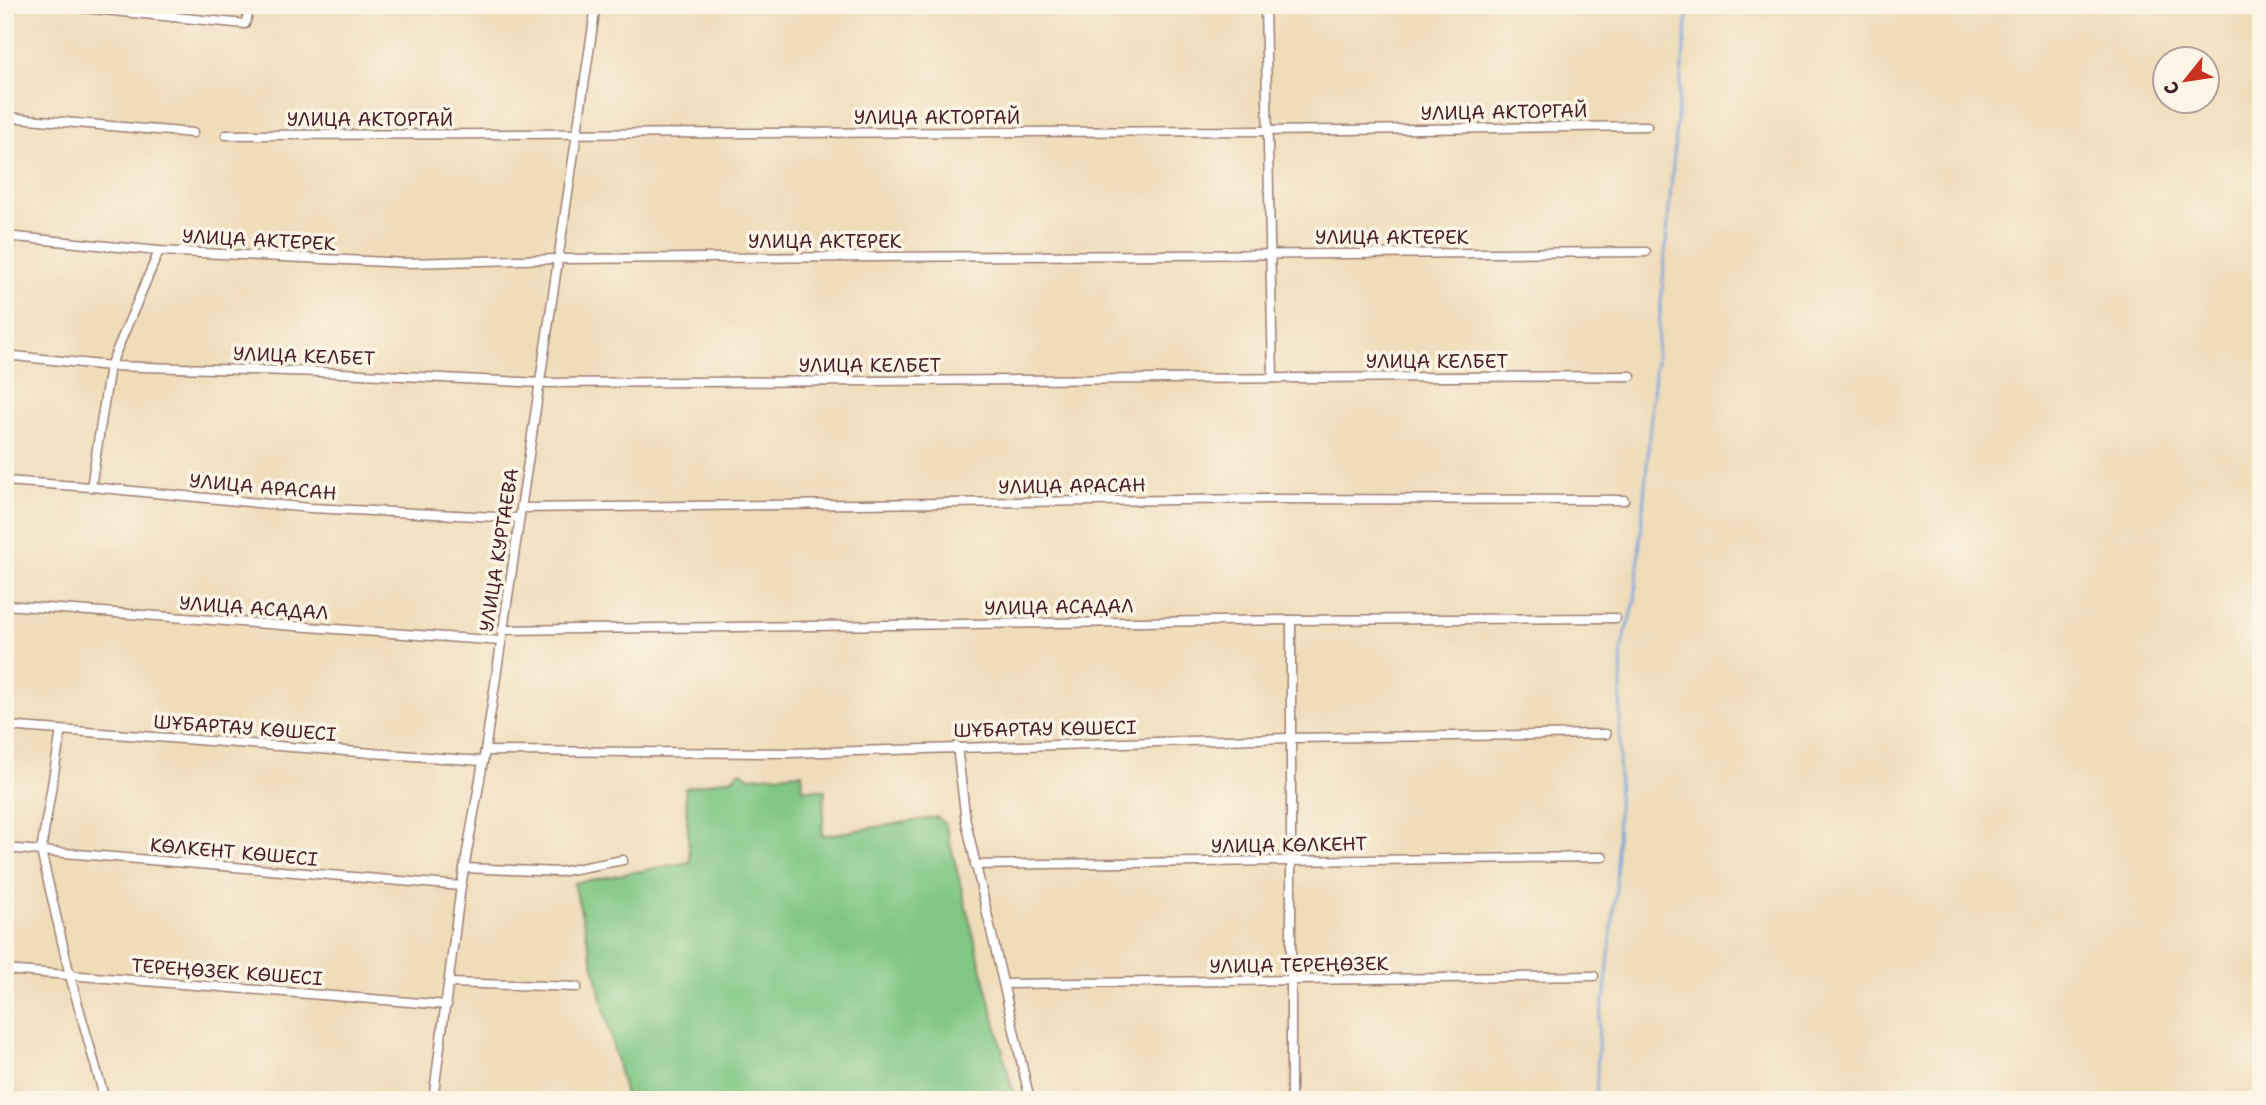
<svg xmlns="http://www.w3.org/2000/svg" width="2266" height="1105" viewBox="0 0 2266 1105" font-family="'Shantell Sans',sans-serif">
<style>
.green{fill:#80c783;stroke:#657357;stroke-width:2}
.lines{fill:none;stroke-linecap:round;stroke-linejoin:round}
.stream{stroke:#70a1da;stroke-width:2.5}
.street-casing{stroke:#9c7e72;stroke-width:11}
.street{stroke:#fff;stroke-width:8}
.labels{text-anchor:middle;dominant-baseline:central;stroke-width:7;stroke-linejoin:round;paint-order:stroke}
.street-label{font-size:19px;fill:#4a1f2b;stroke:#fcf5e5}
</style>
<rect width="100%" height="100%" fill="#fcf5e5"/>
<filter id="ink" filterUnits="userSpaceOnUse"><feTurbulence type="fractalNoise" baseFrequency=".0143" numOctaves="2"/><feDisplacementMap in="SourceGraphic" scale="14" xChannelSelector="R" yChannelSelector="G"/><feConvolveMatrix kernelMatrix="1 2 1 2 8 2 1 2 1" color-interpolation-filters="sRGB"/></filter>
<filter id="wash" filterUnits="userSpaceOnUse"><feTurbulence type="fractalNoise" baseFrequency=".00686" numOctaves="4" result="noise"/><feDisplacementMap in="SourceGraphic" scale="28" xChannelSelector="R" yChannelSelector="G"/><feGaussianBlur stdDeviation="1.57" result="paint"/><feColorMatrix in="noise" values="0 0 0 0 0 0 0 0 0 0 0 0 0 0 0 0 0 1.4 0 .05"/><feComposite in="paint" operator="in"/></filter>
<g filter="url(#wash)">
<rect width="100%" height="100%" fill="#efdcb9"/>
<!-- green -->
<polygon class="green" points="741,771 749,777 802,773 803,789 825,790 822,836 937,817 945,823 1015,1100 626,1100 574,883 690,862 685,788 732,778"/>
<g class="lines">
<!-- stream -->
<polyline class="stream" points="1596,1100 1599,1022 1605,993 1616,889 1622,646 1635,601 1679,95 1689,5"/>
</g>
</g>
<g filter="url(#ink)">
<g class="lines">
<!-- street casing -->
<g class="street-casing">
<g id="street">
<polyline points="52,5 245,24 251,5"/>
<polyline points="947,5 1237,5"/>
<polyline points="1265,5 1273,378"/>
<polyline points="172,17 173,5"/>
<polyline points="5,117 193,133"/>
<polyline points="226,135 1266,131 1647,126"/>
<polyline points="5,236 159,251 408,263 558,259 1646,252"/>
<polyline points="5,355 110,366 321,372 541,383 1631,376"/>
<polyline points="5,481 91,487 310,508 519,518"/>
<polyline points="91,487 110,366 159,251"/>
<polyline points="521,508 1265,499 1624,500"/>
<polyline points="5,605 501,641"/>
<polyline points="502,630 1291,620 1616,618"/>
<polyline points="5,726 482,761"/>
<polyline points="61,731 41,851 70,976 105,1100"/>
<polyline points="957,746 966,822 1030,1100"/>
<polyline points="485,751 790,753 1290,738 1606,734"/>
<polyline points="5,848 461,886"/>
<polyline points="975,865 1603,857"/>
<polyline points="464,868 559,872 623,860"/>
<polyline points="5,970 447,1005"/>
<polyline points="450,983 577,987"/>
<polyline points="1004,984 1594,976"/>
<polyline points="5,1095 72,1100"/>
<polyline points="433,1100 461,886 485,751 596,5"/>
<polyline points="1291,1100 1291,620"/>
</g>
</g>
<!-- street -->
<use href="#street" class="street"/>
</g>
</g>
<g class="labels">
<!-- street labels -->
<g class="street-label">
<text transform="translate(1504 112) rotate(-1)">УЛИЦА АКТОРГАЙ</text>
<text x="937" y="117">УЛИЦА АКТОРГАЙ</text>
<text x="370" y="119">УЛИЦА АКТОРГАЙ</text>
<text x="1392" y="237">УЛИЦА АКТЕРЕК</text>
<text transform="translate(259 240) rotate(3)">УЛИЦА АКТЕРЕК</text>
<text x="825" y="241">УЛИЦА АКТЕРЕК</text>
<text transform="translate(304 356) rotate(2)">УЛИЦА КЕЛБЕТ</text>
<text x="1437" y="361">УЛИЦА КЕЛБЕТ</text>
<text x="870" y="365">УЛИЦА КЕЛБЕТ</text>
<text transform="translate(1072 486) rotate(-1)">УЛИЦА АРАСАН</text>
<text transform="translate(263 487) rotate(5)">УЛИЦА АРАСАН</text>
<text transform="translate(499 550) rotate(-81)">УЛИЦА КУРТАЕВА</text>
<text transform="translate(1059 607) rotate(-1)">УЛИЦА АСАДАЛ</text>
<text transform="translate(254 608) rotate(4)">УЛИЦА АСАДАЛ</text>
<text transform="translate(245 728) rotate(4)">ШҰБАРТАУ КӨШЕСІ</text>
<text transform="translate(1045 729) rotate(-1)">ШҰБАРТАУ КӨШЕСІ</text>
<text transform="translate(1289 845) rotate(-1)">УЛИЦА КӨЛКЕНТ</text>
<text transform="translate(234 852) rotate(5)">КӨЛКЕНТ КӨШЕСІ</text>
<text transform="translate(1299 965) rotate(-1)">УЛИЦА ТЕРЕҢӨЗЕК</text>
<text transform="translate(227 972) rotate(4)">ТЕРЕҢӨЗЕК КӨШЕСІ</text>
</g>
</g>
<!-- margin -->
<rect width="2266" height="1105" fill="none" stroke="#fcf5e5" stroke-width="28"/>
<!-- north arrow -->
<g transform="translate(2186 80) rotate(240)"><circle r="33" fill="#fcf5e5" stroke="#b59f9b" stroke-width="2"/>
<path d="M0-5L12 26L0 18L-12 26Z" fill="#c8321e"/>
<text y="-10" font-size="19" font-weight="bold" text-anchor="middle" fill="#4a1f2b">С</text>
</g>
</svg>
